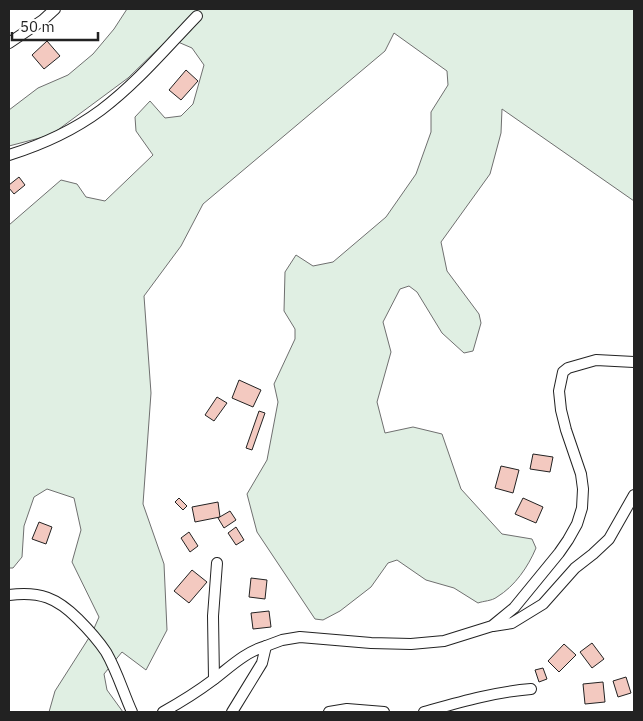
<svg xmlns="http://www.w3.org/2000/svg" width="643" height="721" viewBox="0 0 643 721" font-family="'IBM Plex Sans',sans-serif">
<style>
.green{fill:#e0efe3;stroke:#6f6f6f}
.building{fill:#f3c9c0;stroke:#222}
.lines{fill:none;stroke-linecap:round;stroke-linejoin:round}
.minor-casing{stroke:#222;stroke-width:12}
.minor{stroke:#fff;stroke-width:10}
</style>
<rect width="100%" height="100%" fill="#fff"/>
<!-- green -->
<path class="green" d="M127,9H634V201L502,109L501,133L490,174L441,242L447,271L479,314L481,323L473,351L464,353L442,333L417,292L409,286L400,289L383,322L391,352L377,402L385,433L413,427L442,434L461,489L502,534L532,539L536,548C528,567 515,586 497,597C492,601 483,601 478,603L454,588L426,580L397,560L388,563L371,587L340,611L323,620L315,619L257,532L247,494L267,460L278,402L274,384L295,339V329L284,311L285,272L296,255L313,266L333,262L386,217L416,174L431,132V112L448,85L447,71L394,33L385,51L203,204L181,246L144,296L151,393L143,504L164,564L167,630L146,670L122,652L104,674L107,690L123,712H49L55,691L92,633L99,617L72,562L81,530L74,498L47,489L34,497L24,526L22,557L13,568H9V225L61,180L77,184L86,197L105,201L153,155L136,131L135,117L150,101L165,118L181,116L193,104L204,65L192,48L178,42L161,46L128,78L51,135L9,146V110L38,88L68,75L93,54L114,29Z"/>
<!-- building -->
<g class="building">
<polygon points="47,41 60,56 44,69 32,55"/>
<polygon points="186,70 198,81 181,100 169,90"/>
<polygon points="19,177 25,185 14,194 9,188 9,185"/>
<polygon points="239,380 261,390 253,407 232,398"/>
<polygon points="217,397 227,403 214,421 205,415"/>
<polygon points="259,411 265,413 252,450 246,448"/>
<polygon points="533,454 553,457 550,472 530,469"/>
<polygon points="501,466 519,470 513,493 495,488"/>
<polygon points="179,498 187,506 183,510 175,502"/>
<polygon points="523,498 543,507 536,523 515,514"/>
<polygon points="218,502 220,517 195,522 192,507"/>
<polygon points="230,511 236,520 224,528 218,518"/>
<polygon points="39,522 52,527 46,544 32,539"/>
<polygon points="236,527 244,540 236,545 228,533"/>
<polygon points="189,532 198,546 190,552 181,538"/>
<polygon points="192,570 207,582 189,603 174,591"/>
<polygon points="251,578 267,580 265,599 249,597"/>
<polygon points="269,611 271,627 253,629 251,613"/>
<polygon points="592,643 604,659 592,668 580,652"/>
<polygon points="564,644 576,655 559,672 548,661"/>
<polygon points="543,668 547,679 539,682 535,670"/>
<polygon points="626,677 631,693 618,697 613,681"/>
<polygon points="603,682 605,702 585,704 583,684"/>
</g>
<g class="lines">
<!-- minor casing -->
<g class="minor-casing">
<g id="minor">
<polyline points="9,43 43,20 55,9"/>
<path d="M9,155C41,145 74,130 101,110C137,83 167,47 197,16"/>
<path d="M9,595C40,591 57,598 78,619C88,629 98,640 106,652C117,671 123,692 132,712"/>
<polyline points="493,626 512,623 543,604 575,568 593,554 609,539 634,495"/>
<polyline points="266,646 282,640 300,637 371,643 411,644 444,641 492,626 514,608 559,553 568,540 577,524 582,508 583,489 581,474 566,430 561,410 559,391 563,372 568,368 596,360 634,362"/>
<polyline points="214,679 213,616 217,563"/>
<path d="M163,712C181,702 197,692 213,680C230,667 245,652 266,646L262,663L232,712"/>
<polyline points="329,712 347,709 384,712"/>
<path d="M424,712C460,702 494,692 531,689"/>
</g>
</g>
<!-- minor -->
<use href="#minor" class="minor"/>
</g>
<!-- border -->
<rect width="643" height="721" fill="none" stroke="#222222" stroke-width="20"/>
<!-- scale -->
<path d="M12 32v8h86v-8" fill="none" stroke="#222222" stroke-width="2.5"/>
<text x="20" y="32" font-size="15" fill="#222222" stroke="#ffffff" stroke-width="4" paint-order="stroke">50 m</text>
</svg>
